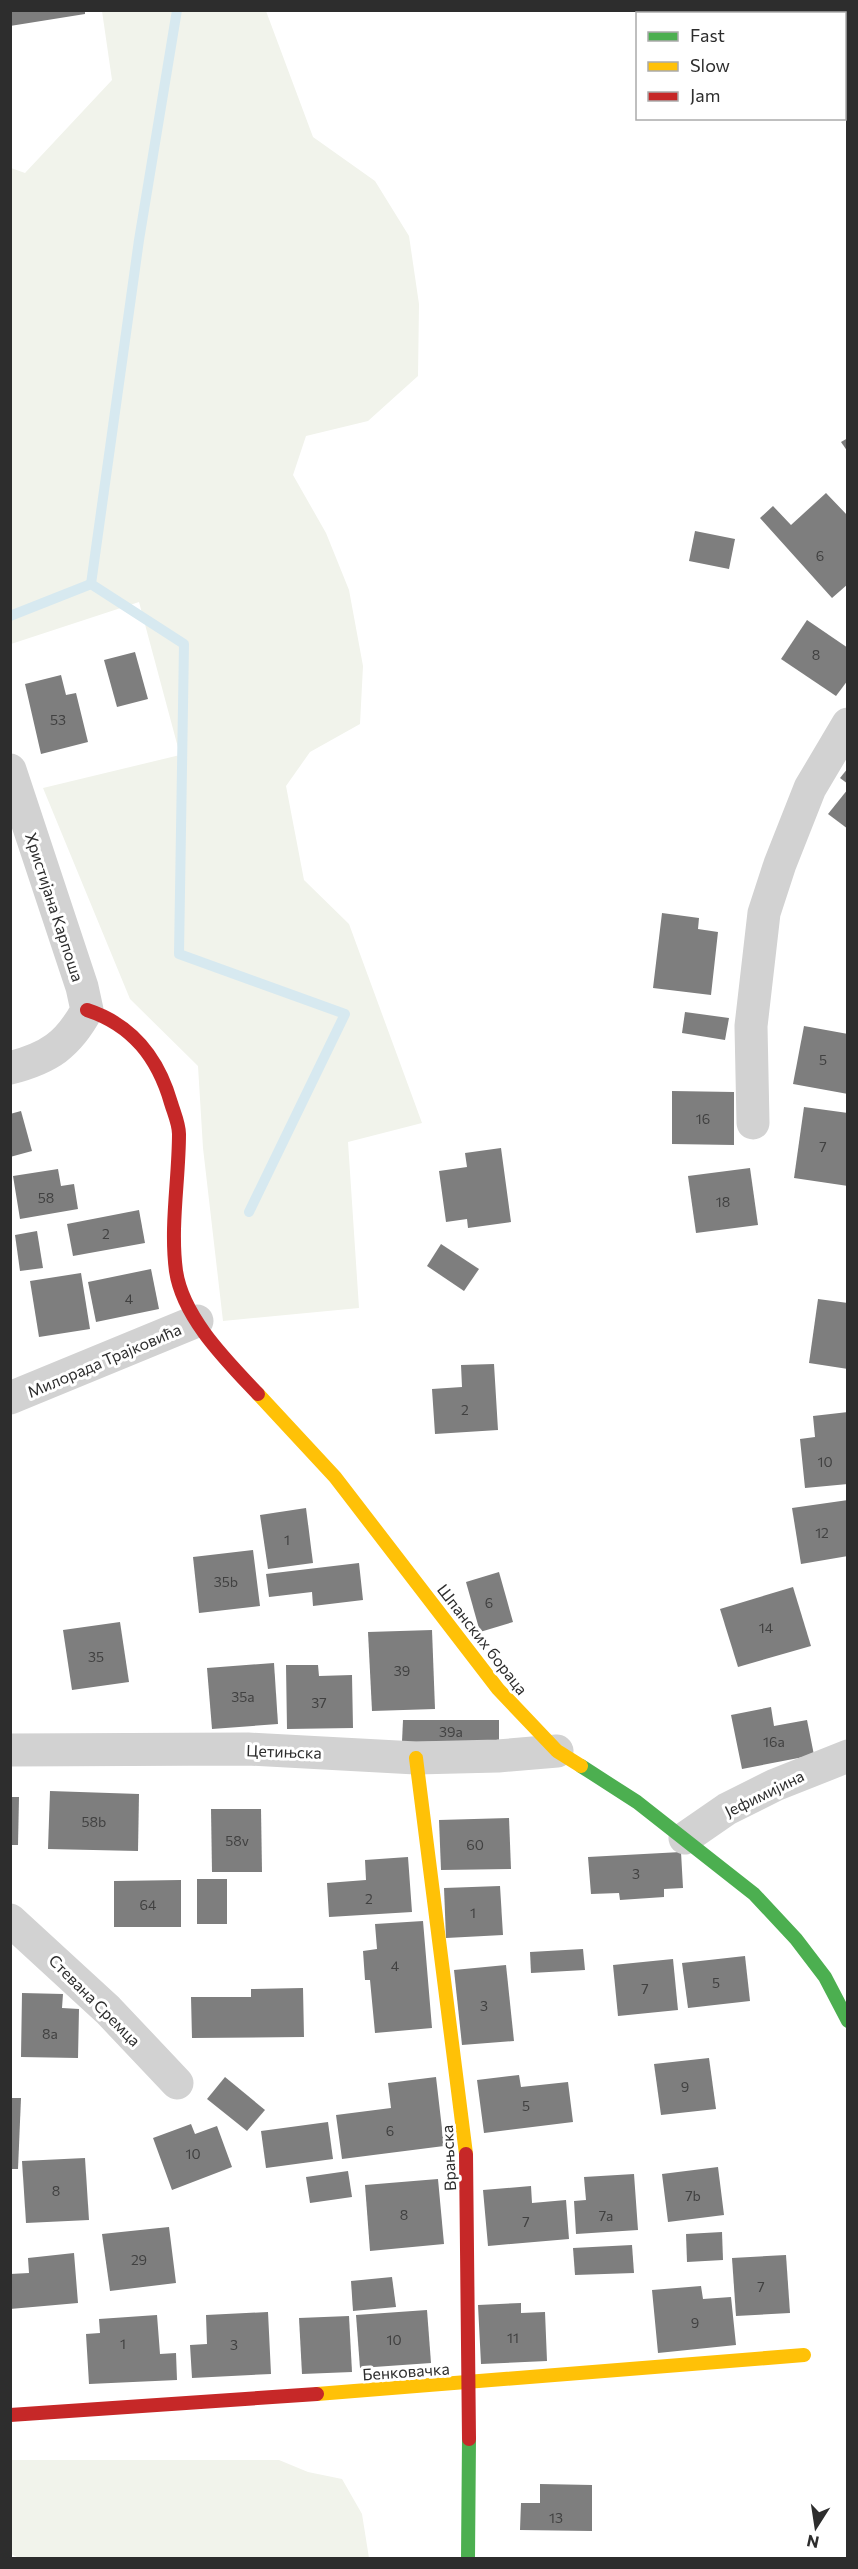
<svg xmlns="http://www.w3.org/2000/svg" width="858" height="2569" viewBox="0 0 858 2569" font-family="Commissioner,sans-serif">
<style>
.green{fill:#f1f3eb}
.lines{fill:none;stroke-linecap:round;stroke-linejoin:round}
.stream{stroke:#d7e9f0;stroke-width:10}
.building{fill:#7e7e7e}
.street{stroke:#d2d2d2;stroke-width:33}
.fast{stroke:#4caf50;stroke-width:14}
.slow{stroke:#ffc107;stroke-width:14}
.jam{stroke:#c62828;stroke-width:14}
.labels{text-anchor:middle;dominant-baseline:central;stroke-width:6;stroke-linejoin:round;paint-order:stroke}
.number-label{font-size:14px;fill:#414141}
.street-label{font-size:16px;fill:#2d2d2d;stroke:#fff}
</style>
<rect width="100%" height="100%" fill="#fff"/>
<!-- green -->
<g class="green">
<polygon points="102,11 266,11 313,137 375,181 409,236 419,304 418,376 368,421 306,436 293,475 326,533 349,590 363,666 360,724 310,752 286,786 304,880 349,924 422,1123 348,1142 359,1308 223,1321 203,1148 198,1066 130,999 43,788 180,755 139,602 11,644 11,168 25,173 112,80"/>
<polygon points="10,2460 279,2460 308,2472 342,2479 362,2514 369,2558 19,2558 11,2554"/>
</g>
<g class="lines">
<!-- stream -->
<g class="stream">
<polyline points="177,10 139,240 91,584 184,644 179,954 345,1014 249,1212"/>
<polyline points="10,616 91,584"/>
</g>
</g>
<!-- building -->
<g class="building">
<polygon points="10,10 85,10 85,14 10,26"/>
<polygon points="848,438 848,452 841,442"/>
<polygon points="826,493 848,516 848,584 832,598 760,518 773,506 791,525"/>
<polygon points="695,531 735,539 729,569 689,561"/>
<polygon points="807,620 848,648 848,680 836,696 781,659"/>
<polygon points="135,652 148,699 117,707 104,660"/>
<polygon points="61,675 66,695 76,693 88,742 41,754 25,684"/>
<polygon points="848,768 848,784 840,778"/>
<polygon points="848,789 848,829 828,814"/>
<polygon points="662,913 699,918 698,929 718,932 711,995 653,988"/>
<polygon points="685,1012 729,1018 725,1040 682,1033"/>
<polygon points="804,1026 848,1034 848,1094 793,1084"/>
<polygon points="672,1091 734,1092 734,1145 672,1144"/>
<polygon points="804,1107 848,1113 848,1186 794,1178"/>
<polygon points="21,1111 32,1151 10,1157 10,1114"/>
<polygon points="501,1148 511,1222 468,1228 467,1219 446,1222 439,1171 467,1167 465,1153"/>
<polygon points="750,1168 758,1225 696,1233 688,1176"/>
<polygon points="58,1169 61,1186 74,1184 78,1209 20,1219 13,1176"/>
<polygon points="139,1210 145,1243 73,1256 67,1224"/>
<polygon points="37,1231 43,1268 20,1271 15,1235"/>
<polygon points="441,1244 479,1269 464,1291 427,1266"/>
<polygon points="151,1269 159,1309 96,1322 88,1282"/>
<polygon points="81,1273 90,1329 39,1337 30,1281"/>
<polygon points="818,1299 848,1303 848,1369 809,1363"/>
<polygon points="494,1364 498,1430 435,1434 432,1389 462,1387 461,1365"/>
<polygon points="848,1412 848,1484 805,1488 800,1439 815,1437 813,1416"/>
<polygon points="848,1500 848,1556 801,1564 792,1508"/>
<polygon points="306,1508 313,1563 268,1569 260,1515"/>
<polygon points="253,1550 260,1606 199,1613 193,1557"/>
<polygon points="359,1563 363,1600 313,1606 312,1592 269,1597 266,1574"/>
<polygon points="499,1572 513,1622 480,1632 466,1582"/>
<polygon points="793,1587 811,1646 738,1667 720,1609"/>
<polygon points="120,1622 129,1682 72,1690 63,1630"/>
<polygon points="432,1630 435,1709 372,1711 368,1632"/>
<polygon points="274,1663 278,1724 212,1729 207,1668"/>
<polygon points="286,1665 318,1665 319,1676 352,1675 353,1728 287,1729"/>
<polygon points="771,1707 774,1726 807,1720 814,1755 742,1769 731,1715"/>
<polygon points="403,1720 499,1720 499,1741 402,1742"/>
<polygon points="50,1791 139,1794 138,1851 48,1849"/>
<polygon points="10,1797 19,1797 18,1845 10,1845"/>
<polygon points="211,1809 261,1809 262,1872 212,1872"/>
<polygon points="509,1818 511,1869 441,1870 439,1820"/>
<polygon points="681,1852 683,1888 664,1889 664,1897 620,1900 619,1893 591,1894 588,1857"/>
<polygon points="408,1857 412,1912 329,1917 327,1883 366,1880 365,1860"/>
<rect x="197" y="1879" width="30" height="45"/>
<polygon points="181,1880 181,1927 114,1927 114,1881"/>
<polygon points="500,1886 503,1935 446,1938 444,1888"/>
<polygon points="423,1921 432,2028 375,2033 370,1980 365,1980 363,1951 377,1949 375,1924"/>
<polygon points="583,1949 585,1970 531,1973 530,1952"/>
<polygon points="745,1956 750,2001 688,2008 682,1963"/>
<polygon points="673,1959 678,2010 618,2016 613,1965"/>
<polygon points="506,1965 514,2041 462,2045 454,1970"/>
<polygon points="303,1988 304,2037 192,2038 191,1997 251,1997 251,1989"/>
<polygon points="22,1993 63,1994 62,2008 79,2009 78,2058 21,2057"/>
<polygon points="709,2058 716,2109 661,2115 654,2064"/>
<polygon points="519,2075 521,2087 568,2082 573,2122 484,2133 477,2080"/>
<polygon points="225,2077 265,2110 247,2131 207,2099"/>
<polygon points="436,2077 444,2146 342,2159 336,2115 391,2108 388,2083"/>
<polygon points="10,2098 21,2098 18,2169 10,2169"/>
<polygon points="328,2122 333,2159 266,2168 261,2131"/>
<polygon points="191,2124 195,2134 217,2126 232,2167 172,2190 153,2138"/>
<polygon points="85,2158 89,2220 26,2223 22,2161"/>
<polygon points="718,2167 724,2215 668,2222 662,2174"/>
<polygon points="348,2171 352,2197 310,2203 306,2177"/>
<polygon points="634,2174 638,2230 576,2234 574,2201 586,2200 584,2177"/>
<polygon points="438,2179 444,2244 370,2251 365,2185"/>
<polygon points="531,2186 532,2203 566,2200 569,2239 488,2246 483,2190"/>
<polygon points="169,2227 176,2283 110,2291 102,2234"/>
<polygon points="722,2232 723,2260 687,2262 686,2234"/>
<polygon points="632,2245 634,2273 575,2275 573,2248"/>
<polygon points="74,2253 78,2303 10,2309 10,2274 29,2273 28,2258"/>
<polygon points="786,2255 790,2313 736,2316 732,2258"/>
<polygon points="392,2277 396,2307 353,2311 351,2281"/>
<polygon points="701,2286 703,2299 731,2297 736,2345 658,2353 652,2290"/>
<polygon points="521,2303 521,2313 545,2312 547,2361 481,2364 478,2305"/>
<polygon points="427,2310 431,2363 360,2368 356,2315"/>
<polygon points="268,2312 271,2374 192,2378 190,2345 207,2344 206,2315"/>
<polygon points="157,2315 160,2354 176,2353 177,2380 89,2384 86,2334 100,2333 99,2319"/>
<polygon points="349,2316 352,2372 302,2374 299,2318"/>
<polygon points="540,2484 592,2485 592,2531 520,2530 521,2503 540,2503"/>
</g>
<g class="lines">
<!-- street -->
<g class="street">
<path d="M10,770L82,987L87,1010C68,1045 49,1058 10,1068"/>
<polyline points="753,1123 751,1026 764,913 780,864 810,788 848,724"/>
<polyline points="10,1398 197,1321"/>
<polyline points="10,1750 248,1749 416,1758 498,1756 557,1751"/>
<polyline points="685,1838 727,1809 775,1785 848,1756"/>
<polyline points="10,1920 108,2010 177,2083"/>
</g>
<!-- fast -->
<g class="fast">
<polyline points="581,1766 637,1802 754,1894 796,1939 825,1977 848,2021"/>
<polyline points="468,2558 469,2439"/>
</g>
<!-- slow -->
<g class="slow">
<polyline points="258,1394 335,1477 498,1689 557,1751 581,1766"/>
<polyline points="416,1758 466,2154"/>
<polyline points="317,2394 804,2355"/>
</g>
<!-- jam -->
<g class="jam">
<path d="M87,1010C133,1025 158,1058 171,1103C174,1113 179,1124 179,1134C179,1179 170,1226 176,1271C183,1318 227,1361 258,1394"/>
<polyline points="466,2154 469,2439"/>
<polyline points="10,2415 317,2394"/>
</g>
</g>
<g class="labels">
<!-- number labels -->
<g class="number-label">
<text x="820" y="555">6</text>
<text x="816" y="654">8</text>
<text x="58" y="719">53</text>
<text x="823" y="1059">5</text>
<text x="703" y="1118">16</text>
<text x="823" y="1146">7</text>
<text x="46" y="1197">58</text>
<text x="723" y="1201">18</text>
<text x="106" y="1233">2</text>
<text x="129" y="1298">4</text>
<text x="465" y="1409">2</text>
<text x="825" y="1461">10</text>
<text x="822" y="1532">12</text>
<text x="287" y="1539">1</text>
<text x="226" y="1581">35b</text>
<text x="489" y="1602">6</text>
<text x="766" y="1627">14</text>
<text x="96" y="1656">35</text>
<text x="402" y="1670">39</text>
<text x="243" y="1696">35a</text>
<text x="319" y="1702">37</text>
<text x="451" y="1731">39a</text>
<text x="774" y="1741">16a</text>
<text x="94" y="1821">58b</text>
<text x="237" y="1840">58v</text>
<text x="475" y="1844">60</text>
<text x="636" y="1873">3</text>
<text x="369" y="1898">2</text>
<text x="148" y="1904">64</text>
<text x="473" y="1912">1</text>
<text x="395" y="1965">4</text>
<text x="716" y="1982">5</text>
<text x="645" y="1988">7</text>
<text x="484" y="2005">3</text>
<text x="50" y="2033">8a</text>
<text x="685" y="2086">9</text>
<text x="526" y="2105">5</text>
<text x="390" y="2130">6</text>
<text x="193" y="2153">10</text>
<text x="56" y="2190">8</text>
<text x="693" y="2195">7b</text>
<text x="404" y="2214">8</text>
<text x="606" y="2215">7a</text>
<text x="526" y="2221">7</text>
<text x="139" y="2259">29</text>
<text x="761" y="2286">7</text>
<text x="695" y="2322">9</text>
<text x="513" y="2337">11</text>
<text x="394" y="2339">10</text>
<text x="123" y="2343">1</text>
<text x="234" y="2344">3</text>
<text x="556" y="2517">13</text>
</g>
<!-- street labels -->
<g class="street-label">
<text transform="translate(55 907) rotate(72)">Христијана Карпоша</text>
<text transform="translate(104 1360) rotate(-23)">Милорада Трајковића</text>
<text transform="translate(483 1639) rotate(52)">Шпанских бораца</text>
<text transform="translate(284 1751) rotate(2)">Цетињска</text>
<text transform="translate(764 1793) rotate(-26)">Јефимијина</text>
<text transform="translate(95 2000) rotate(45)">Стевана Сремца</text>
<text transform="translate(448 2158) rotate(-93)">Врањска</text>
<text transform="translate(406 2371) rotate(-4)">Бенковачка</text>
</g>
</g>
<!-- border -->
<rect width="858" height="2569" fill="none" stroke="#2d2d2d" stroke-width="24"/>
<!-- legend -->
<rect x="636" y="12" width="210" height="108" fill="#ffffff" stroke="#ababab" stroke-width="1.5"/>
<rect x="648" y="32" width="30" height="9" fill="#4caf50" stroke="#ababab" stroke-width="1.5"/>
<text x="690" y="42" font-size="18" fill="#2d2d2d">Fast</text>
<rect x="648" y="62" width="30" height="9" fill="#ffc107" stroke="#ababab" stroke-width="1.5"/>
<text x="690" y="72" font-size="18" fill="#2d2d2d">Slow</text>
<rect x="648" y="92" width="30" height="9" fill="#c62828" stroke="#ababab" stroke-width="1.5"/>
<text x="690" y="102" font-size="18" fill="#2d2d2d">Jam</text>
<!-- north arrow -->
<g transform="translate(816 2527) rotate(192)" stroke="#ffffff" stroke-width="4.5" paint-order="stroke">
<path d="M0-4.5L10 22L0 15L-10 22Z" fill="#2d2d2d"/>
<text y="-9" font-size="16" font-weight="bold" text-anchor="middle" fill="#2d2d2d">N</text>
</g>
</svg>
